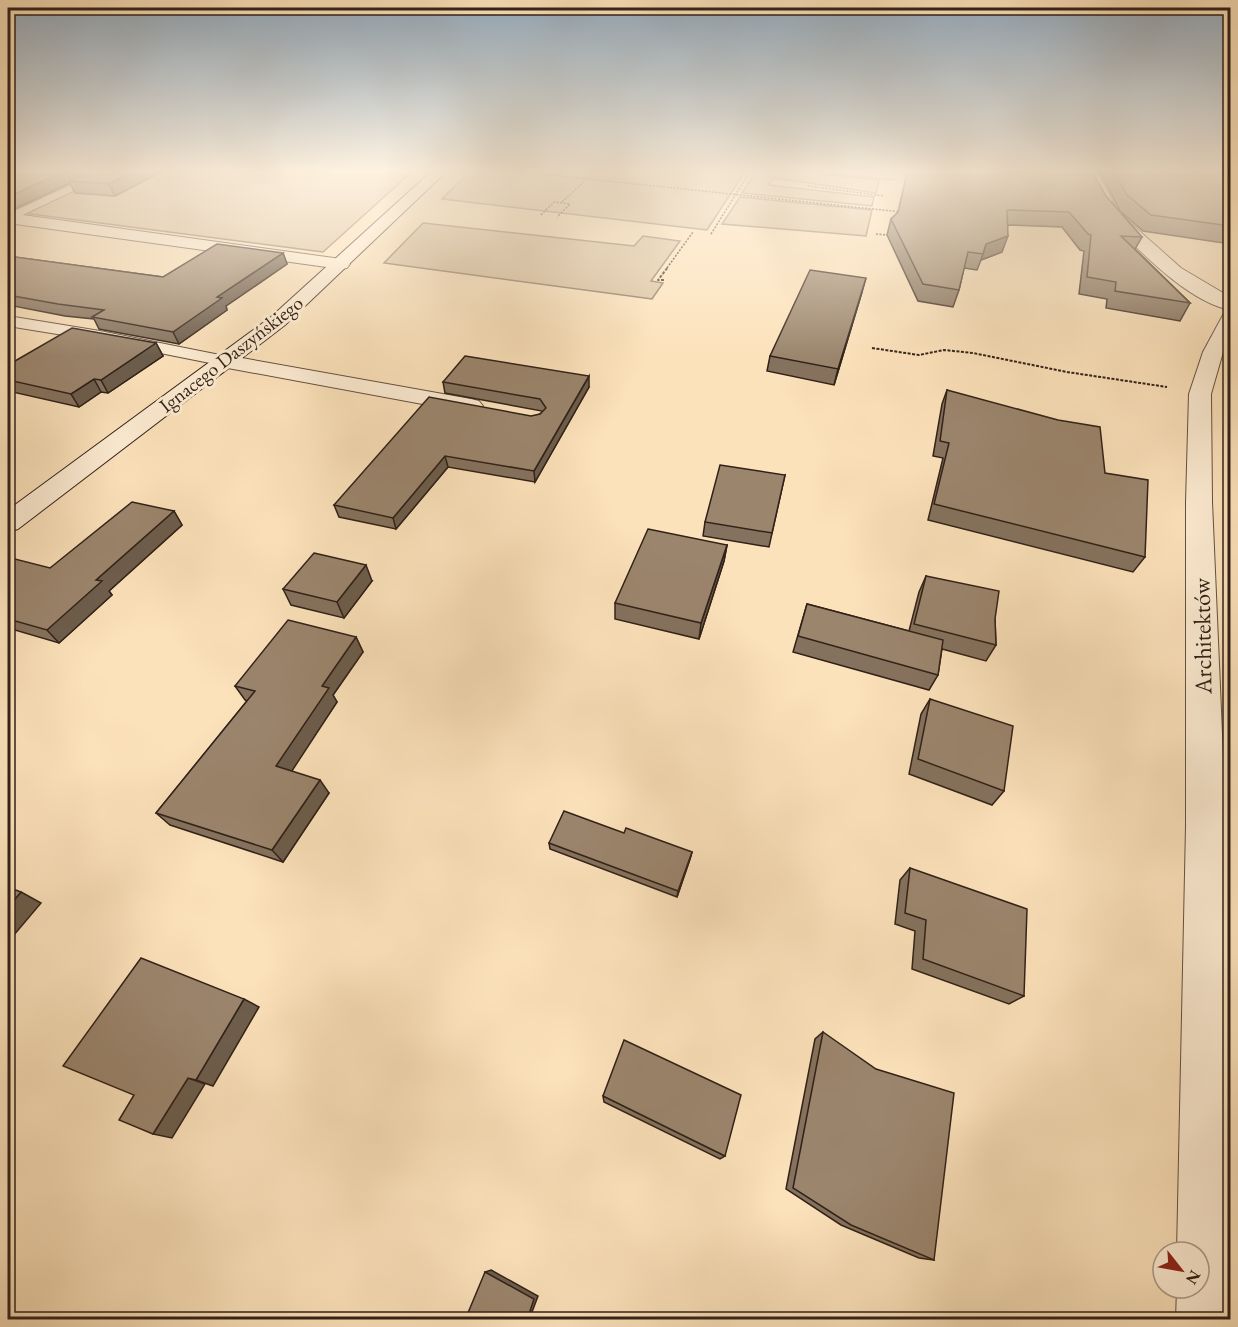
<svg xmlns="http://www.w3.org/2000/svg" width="1238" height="1327" viewBox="0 0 1238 1327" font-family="'EB Garamond',serif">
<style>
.green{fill:#d9c19f;stroke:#85715c;stroke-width:1.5}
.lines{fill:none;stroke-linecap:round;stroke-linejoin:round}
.service-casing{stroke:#645141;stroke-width:2}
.minor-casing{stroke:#645141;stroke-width:2}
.tertiary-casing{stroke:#645141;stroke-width:2}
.secondary-casing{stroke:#312118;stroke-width:2}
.path-far1{stroke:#312118;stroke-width:1.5;stroke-dasharray:2 1.5;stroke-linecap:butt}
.path{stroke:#312118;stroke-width:2;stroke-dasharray:3 1.5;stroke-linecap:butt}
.service{fill:#fdecd3;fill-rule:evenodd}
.minor{fill:#fdecd3;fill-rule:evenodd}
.tertiary{fill:#fdecd3;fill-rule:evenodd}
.secondary{fill:#fdecd3;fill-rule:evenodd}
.wall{fill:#85725e;stroke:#312118;stroke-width:1.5}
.shaded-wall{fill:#6c5d4c;stroke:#312118;stroke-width:1.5}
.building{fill:#9b856d;stroke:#312118;stroke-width:1.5}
.labels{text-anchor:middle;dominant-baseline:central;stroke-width:6;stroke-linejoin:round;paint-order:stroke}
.far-street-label{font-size:20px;fill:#312118;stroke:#fdecd3}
.street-label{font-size:24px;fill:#312118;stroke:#fdecd3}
</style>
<rect width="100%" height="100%" fill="#fce2bb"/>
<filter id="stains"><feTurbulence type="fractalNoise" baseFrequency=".00333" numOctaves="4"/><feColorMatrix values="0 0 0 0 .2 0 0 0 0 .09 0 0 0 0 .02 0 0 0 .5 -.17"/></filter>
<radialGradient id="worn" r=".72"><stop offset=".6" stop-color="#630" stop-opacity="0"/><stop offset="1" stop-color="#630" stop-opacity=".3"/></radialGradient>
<!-- green -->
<g class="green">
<polygon points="82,170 414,170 323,252 8,211 8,201"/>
<polygon points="471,170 746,170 707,230 442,199"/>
<polygon points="757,170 780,170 879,180 876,193 774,178 768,185 874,197 872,206 742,193"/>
<polygon points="740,197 872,210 866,236 722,224"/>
<polygon points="423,223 634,246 643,236 680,241 651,281 663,283 652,299 384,263"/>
</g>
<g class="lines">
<!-- service casing -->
<g class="service-casing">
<g id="service">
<polygon points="103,170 117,170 8,222 8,214"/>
<polygon points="8,316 100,331 225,356 233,361 225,366 100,341 8,326"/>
</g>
</g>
<!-- minor casing -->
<g class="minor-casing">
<g id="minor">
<path d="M1080,170L1097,171L1118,212L1181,268L1230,297V310C1192,302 1151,262 1124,235C1117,229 1109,223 1104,215C1094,201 1091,184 1080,170Z"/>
<polygon points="8,213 341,259 347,260 350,264 347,268 341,269 8,223"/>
<polygon points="225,355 471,399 479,401 483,406 479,411 471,413 217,366 214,361 217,356"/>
</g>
</g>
<!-- tertiary casing -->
<g class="tertiary-casing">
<polygon id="tertiary" points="1230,313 1230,338 1223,352 1211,394 1212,502 1226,826 1230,1107 1230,1320 1176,1320 1177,1288 1199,1288 1199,1252 1177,1252 1186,826 1186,502 1189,394 1203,352 1223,315"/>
</g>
<!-- secondary casing -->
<g class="secondary-casing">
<polygon id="secondary" points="433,170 448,170 285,325 18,529 8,532 8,510 271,317"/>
</g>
<!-- path-far1 -->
<g class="path-far1">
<polyline points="503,170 902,212"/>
<polyline points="798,170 896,180"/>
<polyline points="950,180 954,170"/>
<polyline points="808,186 884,196"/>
<polyline points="562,202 597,170"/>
<polyline points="541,215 554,202 570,204 557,217"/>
<polyline points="711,234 751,170"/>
<polyline points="876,234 887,235"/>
<polyline points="667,268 693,232"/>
</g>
<!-- path -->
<g class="path">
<polyline points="664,280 658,280 668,267"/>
<polyline points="872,348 919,355 944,350 973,353 1067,372 1167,387"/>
</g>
<!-- service -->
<use href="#service" class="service"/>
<!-- minor -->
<use href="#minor" class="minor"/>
<!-- tertiary -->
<use href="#tertiary" class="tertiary"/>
<!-- secondary -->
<use href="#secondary" class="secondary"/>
</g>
<!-- wall -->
<g class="wall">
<polygon points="8,170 165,170 115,196 75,193 70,183 12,210 8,209"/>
<polygon points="878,170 948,170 946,176 1034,172 1033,170 1091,170 1106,196 1142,237 1135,249 1190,303 1180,321 1106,308 1107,299 1079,294 1084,251 1080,250 1062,227 1008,225 1002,252 981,260 977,270 964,268 959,290 953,307 918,301 887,235 891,219 898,213 907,173"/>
<polygon points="1098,170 1230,170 1230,244 1143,231 1120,211 1099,170"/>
<polygon points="283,253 287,264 226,306 227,310 179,344 99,329 94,319 65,316 8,305 8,256 163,277"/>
<polygon points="862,292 834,385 767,371 770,356"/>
<polygon points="156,343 163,356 108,393 101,392 79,407 8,391 8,365"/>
<polygon points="443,382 589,387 535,482 448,467 396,529 339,517 334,505 540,414 542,412 542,411 445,393"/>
<polygon points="947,390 1105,473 1145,557 1133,572 928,520 943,458 933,456 942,404"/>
<polygon points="785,475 769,547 703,536 705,522"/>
<polygon points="174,511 182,525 109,591 112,595 59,643 8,628 8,565 50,568"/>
<polygon points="727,545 724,561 699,639 615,619 615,603"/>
<polygon points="926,576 995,619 996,645 986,661 942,649 938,675 929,690 793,652 807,604 909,631 919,592"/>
<polygon points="372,581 344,618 291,605 283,589"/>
<polygon points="356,637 363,652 333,695 337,702 291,771 329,793 283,862 170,825 156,813 247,701 245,700 235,686"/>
<polygon points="930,699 1004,791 992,805 909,774 921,714"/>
<polygon points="624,833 692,852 690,859 677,897 550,849 549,843"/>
<polygon points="910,868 1024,996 1009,1004 912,969 915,931 895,924 900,880"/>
<polygon points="823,1032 934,1260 919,1258 841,1225 786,1189 815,1039"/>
<polygon points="603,1096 725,1156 720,1159 604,1102"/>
<polygon points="797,1314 807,1320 796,1320"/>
</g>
<!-- shaded-wall -->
<g class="shaded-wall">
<polygon points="67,170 98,170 69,181 70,183 12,210 8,203 8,197"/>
<polygon points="138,170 165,170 115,196 109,184"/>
<polygon points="1008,236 1002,252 981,260 986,244"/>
<polygon points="283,253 287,264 226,306 227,310 179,344 173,332 217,297"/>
<polygon points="866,278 862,292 834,385 838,369"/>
<polygon points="156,343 163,356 108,393 101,380"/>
<polygon points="589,376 589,387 535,482 534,471"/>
<polygon points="94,379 101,392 79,407 71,394"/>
<polygon points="445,456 448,467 396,529 393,518"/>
<polygon points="174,511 182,525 109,591 112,595 59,643 47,630 96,580"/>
<polygon points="727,545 724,561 699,639 701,623"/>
<polygon points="366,565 372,581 344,618 337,602"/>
<polygon points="356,637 363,652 333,695 337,702 286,780 276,766 322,686"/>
<polygon points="320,780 329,793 283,862 272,850"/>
<polygon points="692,852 690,859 677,897 678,891"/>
<polygon points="21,892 41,903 8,942 8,907"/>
<polygon points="244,999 259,1007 213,1086 196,1080"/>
<polygon points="188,1078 205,1084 172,1138 153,1134"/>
<polygon points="491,1270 538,1296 529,1320 527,1320 485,1272"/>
</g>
<!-- building -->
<g class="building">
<polygon points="8,170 67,170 8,197"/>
<polygon points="93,170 138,170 109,184 69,181"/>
<polygon points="908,170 948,170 946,176 1041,171 1041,170 1091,170 1106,196 1142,237 1121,236 1190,303 1115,291 1116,282 1087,277 1091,235 1088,234 1069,212 1007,210 1008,236 986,244 983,254 968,252 959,290 923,284 891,219 898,212"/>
<polygon points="1113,170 1230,170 1230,226 1151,215 1127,195"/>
<polygon points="217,244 283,253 217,297 222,298 173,332 92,317 104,310 58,304 8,295 8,256 163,277"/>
<polygon points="810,270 866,278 838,369 770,356"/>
<polygon points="72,328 156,343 101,380 94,379 71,394 8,380 8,370 10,368 8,368 8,365"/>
<polygon points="465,356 589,376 534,471 445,456 393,518 334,505 429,397 531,416 540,414 546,408 540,399 443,382"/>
<polygon points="947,390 1058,420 1100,427 1105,473 1148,480 1145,557 934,504 949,443 940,441"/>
<polygon points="720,465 785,475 772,533 705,522"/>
<polygon points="132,502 174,511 96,580 102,581 47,630 8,619 8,565 15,559 50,568"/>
<polygon points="648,529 727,545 701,623 615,603"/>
<polygon points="314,553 366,565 337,602 283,589"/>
<polygon points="926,576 999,591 995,619 996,645 914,624"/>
<polygon points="807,604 943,640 938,675 798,636"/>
<polygon points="288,620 356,637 322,686 329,688 276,766 320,780 272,850 156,813 255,691 235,686"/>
<polygon points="930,699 1013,726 1004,791 918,759"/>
<polygon points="564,811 624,833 626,828 692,852 678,891 549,843"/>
<polygon points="910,868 1027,909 1024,996 923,959 926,920 905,913"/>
<polygon points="8,887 21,892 8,907"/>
<polygon points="141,958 244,999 196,1080 188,1078 153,1134 119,1120 134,1095 63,1066"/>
<polygon points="823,1032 876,1069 954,1093 934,1260 851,1225 793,1188"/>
<polygon points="624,1040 741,1095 725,1156 603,1096"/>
<polygon points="485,1272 534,1299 527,1320 465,1320"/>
</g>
<!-- sky -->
<linearGradient id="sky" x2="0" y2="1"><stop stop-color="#94acc0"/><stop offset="0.48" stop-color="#fef2e0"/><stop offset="1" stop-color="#fef2e0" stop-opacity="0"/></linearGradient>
<rect width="1238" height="356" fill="url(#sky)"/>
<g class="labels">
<!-- far-street labels -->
<g class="far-street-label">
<text transform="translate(231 354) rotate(-38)">Ignacego Daszyńskiego</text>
</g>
<!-- street labels -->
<g class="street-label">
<text transform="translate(1202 636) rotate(-91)">Architektów</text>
</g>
</g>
<!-- margin -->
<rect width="1238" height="1327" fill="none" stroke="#fce2bb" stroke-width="30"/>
<rect x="9" y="9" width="1220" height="1309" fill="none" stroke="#312118" stroke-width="3"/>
<rect x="15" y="15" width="1208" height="1297" fill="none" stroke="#312118" stroke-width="1.5"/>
<!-- north arrow -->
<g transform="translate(1181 1270) rotate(121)"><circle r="28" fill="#fdecd3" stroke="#ab9b88" stroke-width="1.5"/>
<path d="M0-4.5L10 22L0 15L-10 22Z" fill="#8f2418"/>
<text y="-9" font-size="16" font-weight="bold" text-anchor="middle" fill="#312118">N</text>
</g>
<rect width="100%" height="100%" filter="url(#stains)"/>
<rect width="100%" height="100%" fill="url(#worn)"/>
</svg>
